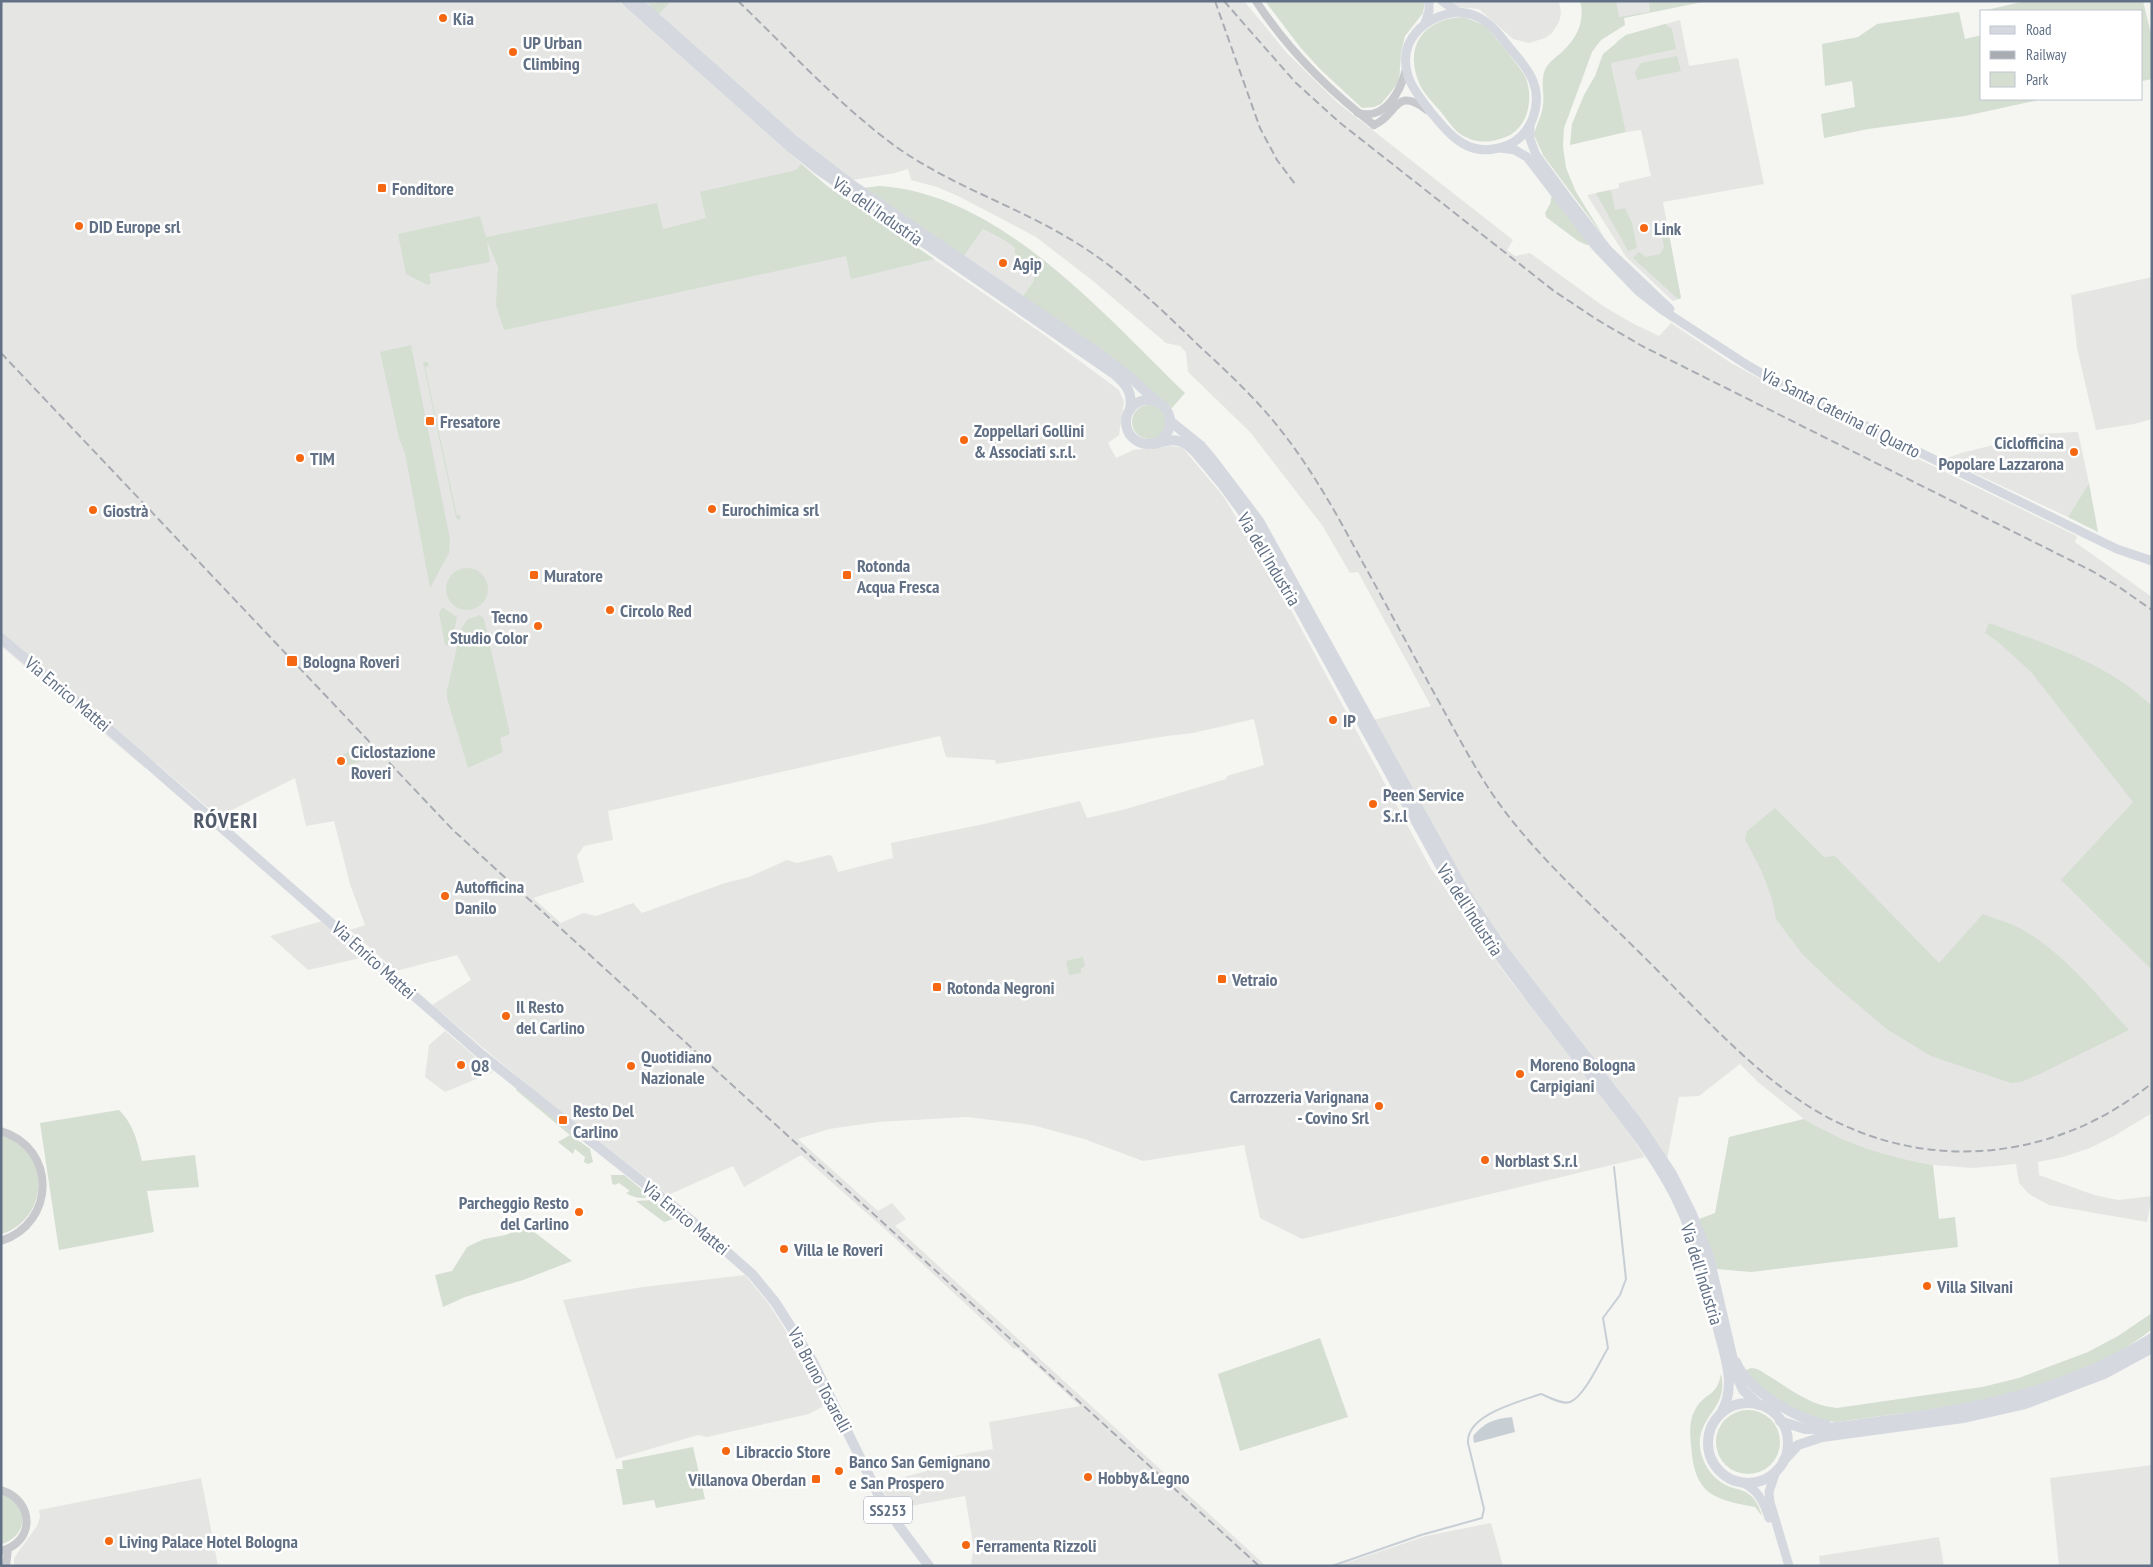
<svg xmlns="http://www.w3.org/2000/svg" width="2153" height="1567" viewBox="0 0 2153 1567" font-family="'PT Sans Narrow',sans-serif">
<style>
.built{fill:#e5e6e4;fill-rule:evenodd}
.green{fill:#d4ded1}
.water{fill:#c7cfd5}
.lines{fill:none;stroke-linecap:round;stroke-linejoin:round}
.stream{stroke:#c7cfd5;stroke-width:2}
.tertiary{stroke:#c7c9cd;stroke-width:8}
.secondary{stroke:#d5d9df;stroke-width:9}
.primary{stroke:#d5d9df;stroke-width:10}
.rail{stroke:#a8acb2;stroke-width:2;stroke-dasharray:8 4;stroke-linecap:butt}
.poi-dot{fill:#f56811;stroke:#fff;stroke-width:2}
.labels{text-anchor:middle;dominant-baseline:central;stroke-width:5;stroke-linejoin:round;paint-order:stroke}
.shield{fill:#fff;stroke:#909baa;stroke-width:1}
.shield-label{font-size:16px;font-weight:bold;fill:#617085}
.poi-label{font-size:18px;font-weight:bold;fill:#617085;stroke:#fff;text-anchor:start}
.street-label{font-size:18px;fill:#617085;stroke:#fff}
.district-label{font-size:22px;font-weight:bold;letter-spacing:1px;fill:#505a6a;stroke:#fff}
</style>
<rect width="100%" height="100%" fill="#f5f5f1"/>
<!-- built -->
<g class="built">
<path d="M1,1H618L827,186L1043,334L1119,390L1124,402L1119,435L1108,443L1116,458L1133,450L1169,446L1182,447L1223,496L1259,554L1291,610L1430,867L1507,976L1626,1129L1645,1157L1302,1239L1260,1218L1244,1145L1143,1161L1084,1139L1032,1125L967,1117L878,1122L829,1129L798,1139L878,1211L892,1203L906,1219L895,1226L1266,1566H973L971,1562L974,1549L965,1496L894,1509L882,1489L889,1487L897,1479L927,1471L926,1461L993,1449L989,1422L1080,1406L1017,1348L1014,1349L887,1231L801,1155L744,1187L733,1166L668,1195L536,1092L432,1005L471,980L457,955L396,971L350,930L365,925L350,884L334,821L306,826L295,778L220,816L213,809L207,807L156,763L145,768L1,646ZM1254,719L1264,765L1227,776L1226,779L1126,809L1087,818L1080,801L984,824L891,843L893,858L838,872L832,856L829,855L797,863L787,860L749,877L725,883L642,913L633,903L596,916L583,913L561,923L533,898L584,882L577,856L584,846L613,840L608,811L940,736L946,757L995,760L996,764L1167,736L1193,733Z"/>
<polygon points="643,1 1244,1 1287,53 1338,103 1513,240 1507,250 1515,256 1530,253 1603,306 1632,323 1659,336 1671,323 1731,363 1809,406 2077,536 2075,542 2152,597 2152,1113 2114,1136 2090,1148 2063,1157 2038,1162 2039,1175 2094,1195 2118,1200 2152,1196 2147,1222 2049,1205 2029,1194 2019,1183 2016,1164 1973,1168 1933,1165 1897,1159 1865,1150 1825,1132 1804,1119 1759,1083 1740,1064 1699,1096 1679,1097 1667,1159 1500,939 1470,893 1373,720 1431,706 1358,572 1350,573 1322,525 1250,432 1188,372 1186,352 1180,346 1166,343 1093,281 1036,237 958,196 937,187 911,180 908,169 895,173 853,180 814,151"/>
<polygon points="1446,1 1559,1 1561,13 1559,22 1552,33 1545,38 1529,43 1513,39 1479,9 1455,7"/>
<polygon points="1594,1 1707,1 1612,20"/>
<polygon points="1680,20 1689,66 1738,58 1764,184 1663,202 1681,298 1673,301 1626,257 1587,195 1619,188 1619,183 1651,176 1641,130 1626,132 1611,62 1617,41 1626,35"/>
<polygon points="983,229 1004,240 1015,248 1035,272 1033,282 1023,296 964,256"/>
<polygon points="2152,277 2152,419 2134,424 2096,430 2077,348 2071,295"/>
<polygon points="2078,432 2089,483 2068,517 1944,459 1961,453 2038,434"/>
<polygon points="322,921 365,957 308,970 270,936"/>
<polygon points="445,1031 493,1072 445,1092 425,1077 429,1045"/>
<polygon points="745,1275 769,1304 818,1382 825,1396 822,1407 809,1414 707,1437 698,1435 616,1459 563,1300 643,1287"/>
<polygon points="2152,1465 2152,1566 2059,1566 2050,1478"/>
<polygon points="201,1478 218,1566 14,1566 14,1558 37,1526 40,1517 39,1510"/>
<polygon points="1491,1523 1503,1566 1337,1566 1426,1536"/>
<polygon points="1939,1537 1944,1566 1820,1566 1819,1556"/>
</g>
<!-- green -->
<g class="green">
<polygon points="647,1 652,3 671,1 658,15"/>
<polygon points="1265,1 1425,1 1423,13 1405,36 1401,53 1399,82 1381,104 1374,107 1362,108 1321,70 1300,47"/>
<path d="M1580,1H1616L1619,17L1650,12L1649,1H1707L1624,18L1625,25L1601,40L1592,52L1564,128L1563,146L1566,168L1576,192L1604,237L1543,155L1534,135C1536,125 1542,116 1543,105C1545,94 1540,81 1545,70C1549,61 1557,57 1563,51C1578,37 1585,20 1580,1Z"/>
<polygon points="2026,1 2143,1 2152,38 2152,79 2142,81 2142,11 1982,11"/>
<polygon points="1959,12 1965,39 1982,35 1982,99 2043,99 1965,116 1868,129 1824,138 1821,114 1855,107 1852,81 1825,86 1822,44 1858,37 1877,24"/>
<path d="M1463,17C1471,20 1480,22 1487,28C1495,36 1519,66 1525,76C1534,96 1529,126 1508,136C1495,142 1481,144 1468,138C1456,134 1449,122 1441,112C1434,104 1425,95 1420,85C1403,47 1423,19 1463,17Z"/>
<polygon points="1665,24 1672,29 1676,49 1611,63 1626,132 1570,145 1572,124 1584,95 1595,76 1603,54 1626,35"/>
<polygon points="1677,56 1681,71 1637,80 1635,72 1641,63"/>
<polygon points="801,164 827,186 934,259 851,279 846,256 504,330 496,305 498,267 487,241 490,262 429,274 431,283 428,285 406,274 398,234 480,216 486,237 657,203 663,229 706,218 700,192 796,170"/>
<path d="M879,186C1000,193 1103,314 1185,393L1172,408L1023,296L1033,282L1035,272L1015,254V248L1004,240L983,229L964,256L864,188Z"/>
<polygon points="1611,190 1615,210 1625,208 1632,223 1637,248 1628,251 1596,193"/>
<polygon points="1552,195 1589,244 1587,245 1578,241 1546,217 1545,213 1550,204"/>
<polygon points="1669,235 1681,298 1678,299 1633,258 1639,252 1646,257 1660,254 1664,247 1662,237"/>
<polygon points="411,345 450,539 449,553 430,588 405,453 399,438 380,352"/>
<polygon points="423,362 428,362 429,366 425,367 457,516 461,515 459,521 456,517"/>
<circle cx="1149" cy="422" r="17"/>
<polygon points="2089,483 2098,532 2068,517"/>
<circle cx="467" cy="589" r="21"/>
<polygon points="442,607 457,617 451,646 445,645 439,613"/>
<polygon points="480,615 484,619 510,734 500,738 503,752 468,768 447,698 447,691 461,629 468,619"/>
<path d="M1989,623C2046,644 2108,663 2152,706V970L2061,880L2133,802L2031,672L1997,641L1985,633Z"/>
<polygon points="360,747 371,759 340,767 339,765 346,762 343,757 336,760 335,758"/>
<path d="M1775,808L1824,857L1835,856L1939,963L1983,914C1995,919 2008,922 2019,928C2063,951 2096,995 2129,1030L2040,1074L2021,1082L2011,1083L1931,1056L1888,1030L1838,988L1803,955L1776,919L1772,899L1762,872L1745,839L1747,831Z"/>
<polygon points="1083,957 1085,967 1081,968 1081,973 1069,975 1066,961"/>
<polygon points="517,1088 565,1127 572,1133 571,1135 590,1149 593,1162 588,1164 584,1162 585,1157 575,1149 573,1154 558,1142 570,1135 516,1090"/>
<path d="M119,1110C134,1125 137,1141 142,1161L195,1155L199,1187L147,1191L154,1232L59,1250L40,1123Z"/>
<path d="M1804,1119C1845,1144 1886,1157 1933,1165L1939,1219L1955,1217L1958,1247L1751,1272L1717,1269L1699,1219L1715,1213L1729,1137Z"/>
<path d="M1,1135C11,1139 20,1143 27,1152C51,1179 36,1225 1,1234Z"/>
<path d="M624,1175L651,1197C642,1199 634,1198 626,1193L630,1191L619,1183L614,1185L612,1183L611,1175Z"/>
<polygon points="654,1200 677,1218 664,1222 636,1201"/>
<polygon points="525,1225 572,1261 523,1280 465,1297 443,1307 435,1275 452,1271 467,1247 484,1239 506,1235"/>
<path d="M2152,1313V1329C2067,1398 1940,1408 1836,1422L1813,1420L1760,1389L1744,1371L1751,1368L1757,1369C1785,1384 1805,1405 1837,1408L1982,1387L2019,1378L2088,1352L2118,1336Z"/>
<polygon points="1320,1338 1348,1417 1240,1451 1218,1374"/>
<path d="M1721,1374C1730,1412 1691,1416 1702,1456C1706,1470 1717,1482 1730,1487C1737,1489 1745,1490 1751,1496C1757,1501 1760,1509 1762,1516L1755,1507C1711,1499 1694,1493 1691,1444C1690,1433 1689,1420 1695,1410C1705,1391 1716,1399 1721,1374Z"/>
<circle cx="1748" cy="1442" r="32"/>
<polygon points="693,1447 705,1499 656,1508 654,1500 623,1505 616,1469 623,1469 622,1461"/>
<path d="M1,1494C6,1496 12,1498 15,1501C30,1518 21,1538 2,1544Z"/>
</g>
<!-- water -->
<path class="water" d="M1512,1417L1515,1432L1474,1443L1473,1436C1485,1422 1494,1419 1512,1417Z"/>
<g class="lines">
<!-- stream -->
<path class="stream" d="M1332,1566L1421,1535L1482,1518L1484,1509L1468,1443C1466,1415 1518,1402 1541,1394C1549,1397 1562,1405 1570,1402C1584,1397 1600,1361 1608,1348L1603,1318L1620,1295L1626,1279L1614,1167"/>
<!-- tertiary -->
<g class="tertiary">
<path d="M1256,1C1288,50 1328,90 1374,125"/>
<path d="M1358,113C1385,121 1401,91 1406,69"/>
<path d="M1374,125C1397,116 1395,85 1427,110"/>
<path d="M1,1131C57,1148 56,1223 1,1241"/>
<path d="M1,1490C34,1500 36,1542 1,1551"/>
<polyline points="6,1566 8,1549"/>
</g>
<!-- secondary -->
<g class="secondary">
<polyline points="1442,1 1458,12"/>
<path d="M1458,12C1469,13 1478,15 1486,22C1495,28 1502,38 1509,47C1517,57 1528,68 1533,81C1542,104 1532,135 1508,145C1471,160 1452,138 1430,111C1422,100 1412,89 1408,76C1397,40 1425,16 1458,12Z"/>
<polyline points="1425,23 1429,11 1429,1"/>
<polyline points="1530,125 1530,139 1536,155 1569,200 1608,250 1670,309"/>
<polyline points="1500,148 1515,150 1527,157 1596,247 1638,291 1661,309 1747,365 1778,383 2086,534 2117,549 2152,561"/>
<polyline points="1776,1471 1769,1492 1770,1502 1789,1566"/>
<path d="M1741,1482C1757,1488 1764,1502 1769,1518"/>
</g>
<!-- primary -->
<g class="primary">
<path d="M626,1L789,146L820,171L1114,374C1127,385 1133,393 1130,410"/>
<polyline points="637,1 795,141 852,185 1100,354 1131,378 1157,402"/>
<circle cx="1148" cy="422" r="22"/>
<polyline points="1170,421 1201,446 1212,459 1259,521 1466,894 1505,952 1638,1123 1672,1174 1692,1214 1709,1257 1737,1377 1743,1390 1759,1405"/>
<path d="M1154,444C1164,441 1175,438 1184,443C1193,448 1199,457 1206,465C1233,496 1256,530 1276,566L1442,869C1484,941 1537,1006 1588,1072C1619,1112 1652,1151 1675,1196C1696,1238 1708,1283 1718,1329C1725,1357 1737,1386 1721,1413"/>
<polyline points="1,638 111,731 482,1055 693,1222 752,1274 775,1302 812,1360 878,1494 899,1526 929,1566"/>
<path d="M1736,1362C1748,1391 1797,1419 1826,1425"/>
<circle cx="1748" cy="1443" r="40"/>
<path d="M1780,1421L1805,1429H1821C1939,1414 2048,1403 2152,1338"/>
<polyline points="1784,1460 1798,1445 1822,1437 1963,1418 2025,1404 2104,1374 2152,1348"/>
</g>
<!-- rail -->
<g class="rail">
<path d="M738,1C789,50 838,104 895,146C951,186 1017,206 1075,242C1119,269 1157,305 1194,341C1213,359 1232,376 1250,395C1298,444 1331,503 1363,563C1387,606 1410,649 1433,691C1452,725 1470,760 1491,792C1533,854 1591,904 1643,956C1691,1003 1737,1056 1792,1095C1902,1175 2047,1169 2152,1083"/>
<polyline points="1215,1 1260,128 1277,160 1295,184"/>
<polyline points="1224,1 1295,82 1339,122 1554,291 1596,319 1642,346 2092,571 2119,587 2152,610"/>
<polyline points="1,353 453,830 1259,1566"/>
</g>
</g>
<!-- markers -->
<g class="poi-dot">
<circle cx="443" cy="18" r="5"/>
<circle cx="513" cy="52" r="5"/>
<rect x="377" y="183" width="10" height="10" rx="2.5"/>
<circle cx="79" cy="226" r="5"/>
<circle cx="1644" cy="228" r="5"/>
<circle cx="1003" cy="263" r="5"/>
<rect x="425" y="416" width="10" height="10" rx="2.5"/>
<circle cx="964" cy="440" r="5"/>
<circle cx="2074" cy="452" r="5"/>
<circle cx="300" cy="458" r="5"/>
<circle cx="712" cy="509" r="5"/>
<circle cx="93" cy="510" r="5"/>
<rect x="529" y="570" width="10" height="10" rx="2.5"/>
<rect x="842" y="570" width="10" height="10" rx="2.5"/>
<circle cx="610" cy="610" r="5"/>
<circle cx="538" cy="626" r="5"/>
<rect x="286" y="655" width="12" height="12" rx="2.5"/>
<circle cx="1333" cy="720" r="5"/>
<circle cx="341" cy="761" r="5"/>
<circle cx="1373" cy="804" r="5"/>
<circle cx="445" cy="896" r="5"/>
<rect x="1217" y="974" width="10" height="10" rx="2.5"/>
<rect x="932" y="982" width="10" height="10" rx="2.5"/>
<circle cx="506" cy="1016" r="5"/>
<circle cx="461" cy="1065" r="5"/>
<circle cx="631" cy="1066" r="5"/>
<circle cx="1520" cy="1074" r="5"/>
<circle cx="1379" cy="1106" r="5"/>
<rect x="558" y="1115" width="10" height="10" rx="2.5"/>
<circle cx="1485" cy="1160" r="5"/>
<circle cx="579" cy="1212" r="5"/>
<circle cx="784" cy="1249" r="5"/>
<circle cx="1927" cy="1286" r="5"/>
<circle cx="726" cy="1451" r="5"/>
<circle cx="839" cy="1471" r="5"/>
<circle cx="1088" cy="1477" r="5"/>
<rect x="811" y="1474" width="10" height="10" rx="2.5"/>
<circle cx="109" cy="1541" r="5"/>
<circle cx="966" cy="1545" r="5"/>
</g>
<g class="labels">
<!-- shield labels -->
<rect class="shield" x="864" y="1496.5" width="48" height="27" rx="4"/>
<g class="shield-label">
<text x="888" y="1510">SS253</text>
</g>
<!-- poi labels -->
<g class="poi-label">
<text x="453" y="18">Kia</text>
<text x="523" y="42">UP Urban<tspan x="523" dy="21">Climbing</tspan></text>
<text x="392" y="188">Fonditore</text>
<text x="89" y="226">DID Europe srl</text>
<text x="1654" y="228">Link</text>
<text x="1013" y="263">Agip</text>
<text x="440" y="421">Fresatore</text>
<text x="974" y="430">Zoppellari Gollini<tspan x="974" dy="21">&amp; Associati s.r.l.</tspan></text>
<text x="2064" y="442" text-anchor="end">Ciclofficina<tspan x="2064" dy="21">Popolare Lazzarona</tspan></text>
<text x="310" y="458">TIM</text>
<text x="722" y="509">Eurochimica srl</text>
<text x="103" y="510">Giostrà</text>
<text x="857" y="565">Rotonda<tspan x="857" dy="21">Acqua Fresca</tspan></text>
<text x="544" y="575">Muratore</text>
<text x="620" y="610">Circolo Red</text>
<text x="528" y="616" text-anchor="end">Tecno<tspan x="528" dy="21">Studio Color</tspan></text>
<text x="303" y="661">Bologna Roveri</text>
<text x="1343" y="720">IP</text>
<text x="351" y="751">Ciclostazione<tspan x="351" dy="21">Roveri</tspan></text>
<text x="1383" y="794">Peen Service<tspan x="1383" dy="21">S.r.l</tspan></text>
<text x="455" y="886">Autofficina<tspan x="455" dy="21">Danilo</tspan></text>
<text x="1232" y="979">Vetraio</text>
<text x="947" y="987">Rotonda Negroni</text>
<text x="516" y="1006">Il Resto<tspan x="516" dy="21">del Carlino</tspan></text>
<text x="641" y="1056">Quotidiano<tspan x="641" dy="21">Nazionale</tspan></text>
<text x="1530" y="1064">Moreno Bologna<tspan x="1530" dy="21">Carpigiani</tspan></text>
<text x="471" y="1065">Q8</text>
<text x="1369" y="1096" text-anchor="end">Carrozzeria Varignana<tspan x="1369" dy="21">- Covino Srl</tspan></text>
<text x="573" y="1110">Resto Del<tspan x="573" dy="21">Carlino</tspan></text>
<text x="1495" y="1160">Norblast S.r.l</text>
<text x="569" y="1202" text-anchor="end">Parcheggio Resto<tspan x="569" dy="21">del Carlino</tspan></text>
<text x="794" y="1249">Villa le Roveri</text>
<text x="1937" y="1286">Villa Silvani</text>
<text x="736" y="1451">Libraccio Store</text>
<text x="849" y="1461">Banco San Gemignano<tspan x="849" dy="21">e San Prospero</tspan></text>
<text x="1098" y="1477">Hobby&amp;Legno</text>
<text x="806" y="1479" text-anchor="end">Villanova Oberdan</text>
<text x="119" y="1541">Living Palace Hotel Bologna</text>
<text x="976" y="1545">Ferramenta Rizzoli</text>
</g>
<!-- street labels -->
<g class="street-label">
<text transform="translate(878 211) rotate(35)">Via dell'Industria</text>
<text transform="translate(1841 413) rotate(27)">Via Santa Caterina di Quarto</text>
<text transform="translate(1269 559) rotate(59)">Via dell'Industria</text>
<text transform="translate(68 694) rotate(40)">Via Enrico Mattei</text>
<text transform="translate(1470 910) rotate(57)">Via dell'Industria</text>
<text transform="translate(374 960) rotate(42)">Via Enrico Mattei</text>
<text transform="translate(686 1218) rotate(39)">Via Enrico Mattei</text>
<text transform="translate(1702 1274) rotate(73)">Via dell'Industria</text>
<text transform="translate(820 1380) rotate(62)">Via Bruno Tosarelli</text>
</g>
<!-- district labels -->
<g class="district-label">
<text x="226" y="820">RÓVERI</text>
</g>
</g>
<!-- border -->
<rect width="2153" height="1567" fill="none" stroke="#617085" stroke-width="5"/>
<!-- legend -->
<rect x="1980" y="10" width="162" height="90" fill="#ffffff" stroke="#c0c6ce"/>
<rect x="1990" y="26" width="25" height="8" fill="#d5d9df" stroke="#c0c6ce"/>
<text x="2026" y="35" font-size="15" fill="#617085">Road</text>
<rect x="1990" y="51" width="25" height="8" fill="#a8acb2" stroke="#c0c6ce"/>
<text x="2026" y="60" font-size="15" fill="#617085">Railway</text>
<rect x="1990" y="72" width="25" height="15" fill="#d4ded1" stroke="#c0c6ce"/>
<text x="2026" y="85" font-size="15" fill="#617085">Park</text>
</svg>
